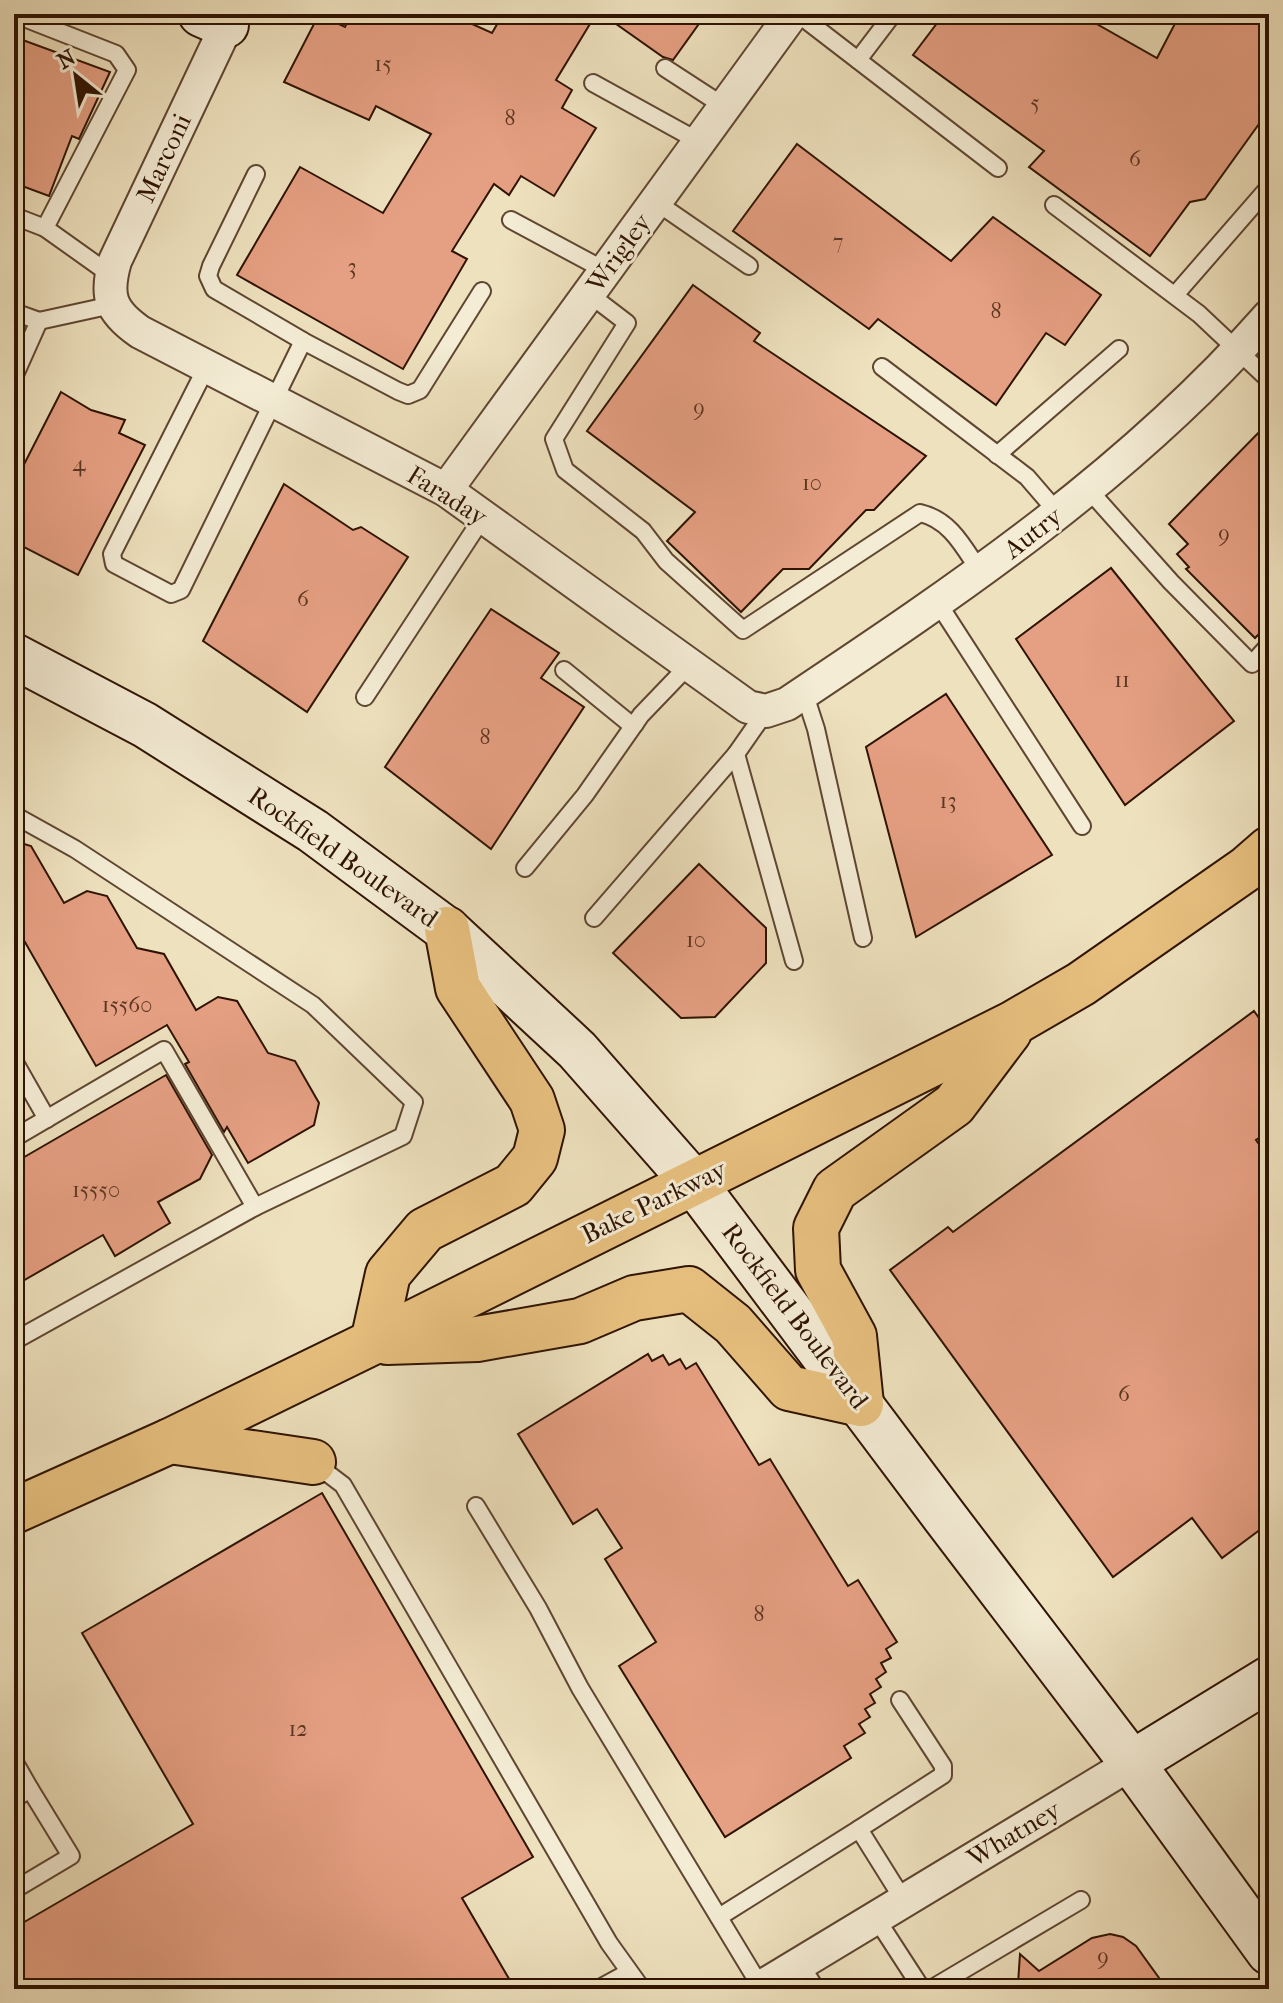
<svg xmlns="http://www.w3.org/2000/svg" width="1283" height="2003" viewBox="0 0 1283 2003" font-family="'IM FELL French Canon',serif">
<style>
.building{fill:#e59f82;stroke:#2f1302;stroke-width:2}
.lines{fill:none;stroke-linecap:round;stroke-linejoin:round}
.lane-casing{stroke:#5f4631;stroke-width:20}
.street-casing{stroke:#5f4631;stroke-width:36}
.secondary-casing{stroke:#2f1302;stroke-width:48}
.primary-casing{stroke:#2f1302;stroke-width:48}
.lane{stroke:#f4ecd5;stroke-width:16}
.street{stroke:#f4ecd5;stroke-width:32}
.secondary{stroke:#f4ecd5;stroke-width:44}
.primary{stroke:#e7c07f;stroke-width:44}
.labels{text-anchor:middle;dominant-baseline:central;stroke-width:6;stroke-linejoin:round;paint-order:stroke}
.number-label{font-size:22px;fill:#5c3622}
.street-label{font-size:26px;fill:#2f1302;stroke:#f4ecd5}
</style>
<rect width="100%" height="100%" fill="#eee1be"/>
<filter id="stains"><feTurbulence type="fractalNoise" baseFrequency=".0025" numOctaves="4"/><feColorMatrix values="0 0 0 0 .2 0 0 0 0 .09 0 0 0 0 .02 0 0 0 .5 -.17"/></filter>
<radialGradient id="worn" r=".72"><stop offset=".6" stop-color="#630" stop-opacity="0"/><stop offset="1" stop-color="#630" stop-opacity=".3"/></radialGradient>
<!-- building -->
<g class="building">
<polygon points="351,14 450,14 492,33 503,14 596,14 556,80 572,90 562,108 596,128 554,196 521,176 509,195 494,184 452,251 467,259 403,369 237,275 300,167 383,213 431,134 376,106 369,120 284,82 315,22 326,18 345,27"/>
<polygon points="602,14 706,14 673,60 663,57"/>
<polygon points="944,14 1079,14 1157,58 1180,14 1269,14 1269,110 1205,199 1190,202 1150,256 1029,167 1044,151 913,55"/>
<polygon points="20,39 110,72 79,139 72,136 49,196 14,183 14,55"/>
<polygon points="797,144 951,261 993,217 1101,295 1065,345 1046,333 996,405 878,319 869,329 733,231"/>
<polygon points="693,285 760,333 754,341 926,456 874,510 866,510 809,569 783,569 741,612 667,541 695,512 587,431"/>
<polygon points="61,392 91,410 125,420 119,433 145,445 78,575 14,542 14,484"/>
<polygon points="1269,422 1269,624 1255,638 1186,569 1189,567 1177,554 1188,544 1169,524"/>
<polygon points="284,484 353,530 361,527 408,557 307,712 203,641"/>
<polygon points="1111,568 1234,721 1125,805 1016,639"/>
<polygon points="491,609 559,653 541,678 584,707 491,849 385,767"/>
<polygon points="946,694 1052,855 916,937 866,747"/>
<polygon points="14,841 31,846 64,903 87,891 107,896 137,948 164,954 196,1010 218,997 237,1001 268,1053 295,1061 319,1103 314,1125 248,1163 227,1127 224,1132 185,1064 189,1062 167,1025 96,1066 14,923"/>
<polygon points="699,864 766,928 766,963 715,1017 681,1018 613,953"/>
<polygon points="1254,1011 1269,1032 1269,1131 1256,1140 1269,1158 1269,1523 1222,1558 1192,1518 1113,1577 890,1270 948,1227 953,1232"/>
<polygon points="166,1075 212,1155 200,1179 158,1202 170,1223 115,1256 103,1235 14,1286 14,1163"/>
<polygon points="648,1354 652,1361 663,1355 669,1365 680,1359 686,1369 696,1363 759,1465 770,1459 848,1586 858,1580 897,1642 886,1649 891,1658 881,1663 886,1672 876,1679 881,1687 870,1694 875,1703 865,1709 870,1717 859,1724 865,1733 844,1746 851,1758 725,1837 619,1666 656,1642 605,1559 622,1548 597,1509 573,1524 518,1434"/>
<polygon points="322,1493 533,1857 462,1898 515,1989 14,1989 14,1928 193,1824 82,1633"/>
<polygon points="1110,1934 1123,1937 1136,1946 1167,1989 1010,1989 1018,1984 1020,1954 1039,1971 1092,1938"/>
</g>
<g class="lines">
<!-- lane casing -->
<g class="lane-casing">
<g id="lane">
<polyline points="14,14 116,54 127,70 45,228 111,275"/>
<polyline points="798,14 998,168"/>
<polyline points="858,60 893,14"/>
<polyline points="665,68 725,107"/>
<polyline points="593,83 700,142"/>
<polyline points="256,174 211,266 208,276 214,289 303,341 398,391 408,395 420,390 482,291"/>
<polyline points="656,202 749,266"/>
<polyline points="1054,205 1199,314 1269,380"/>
<polyline points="14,216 45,228"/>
<polyline points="511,220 606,271"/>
<path d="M589,294L627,323L554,439L565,470L643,531L666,561L743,630L920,513C951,520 964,548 981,573"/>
<polyline points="1175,295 1269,187"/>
<polyline points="14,312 39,321"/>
<polyline points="207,366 112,554 114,564 171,594 181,590 303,341"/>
<polyline points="882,367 1027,477 1058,513"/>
<polyline points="14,377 39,321 112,305"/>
<polyline points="997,455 1119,349"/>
<polyline points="1088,489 1171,582 1252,664 1269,645"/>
<polyline points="938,603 1082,826"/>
<polyline points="564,670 629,723 635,724"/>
<polyline points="804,692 816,729 863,938"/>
<polyline points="365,697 483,517"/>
<polyline points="736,754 794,961"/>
<polyline points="14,815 75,849 313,1005 414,1102 403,1136 255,1207 14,1341"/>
<polyline points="525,868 585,795 641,715 689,665"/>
<polyline points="594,918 736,754 766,711"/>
<polyline points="14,1061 47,1119"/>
<polyline points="14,1138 164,1050 255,1207"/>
<polyline points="314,1463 343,1485 609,1943 642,1989"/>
<polyline points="476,1506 538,1608 580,1688 761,1987"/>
<polyline points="14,1761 30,1789 14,1799"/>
<polyline points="859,1829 943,1775 943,1766 900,1700"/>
<polyline points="14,1890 71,1856 30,1789"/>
<polyline points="719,1917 859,1829 904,1901"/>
<polyline points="876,1918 922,1989"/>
<polyline points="800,1964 816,1989"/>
<polyline points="598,1989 629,1972"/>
<polyline points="931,1989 1081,1900"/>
</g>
</g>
<!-- street casing -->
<g class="street-casing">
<g id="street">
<path d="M232,14L115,261C105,296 110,311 140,332L446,490L748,707L766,711L787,704C961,588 1130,474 1269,316"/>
<polyline points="446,490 792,14"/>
<polyline points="758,1989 1132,1763"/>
</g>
</g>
<!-- secondary casing -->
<g class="secondary-casing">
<g id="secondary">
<polyline points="201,14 226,25"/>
<polyline points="14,656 145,725 313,831 451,933 577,1050 694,1183 944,1516 1132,1763 1269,1952"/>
<polyline points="1132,1763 1269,1679"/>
</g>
</g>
<!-- primary casing -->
<g class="primary-casing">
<g id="primary">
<polyline points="373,1342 388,1274 425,1230 513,1185 535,1158 542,1130 532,1100 458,988 447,929"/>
<polyline points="387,1342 477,1339 580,1321 634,1298 689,1289 733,1324 789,1388 861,1404 854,1336 818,1270 816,1228 835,1190 954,1105 1009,1032"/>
<polyline points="170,1441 313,1462"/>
<polyline points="14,1511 170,1441 418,1320 1012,1024 1081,984 1246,869 1269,849"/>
</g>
</g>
<!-- lane -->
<use href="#lane" class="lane"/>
<!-- street -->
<use href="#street" class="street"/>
<!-- secondary -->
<use href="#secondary" class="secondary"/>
<!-- primary -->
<use href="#primary" class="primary"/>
</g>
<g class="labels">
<!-- number labels -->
<g class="number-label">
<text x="383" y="64">15</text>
<text x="1035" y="103">5</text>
<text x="510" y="118">8</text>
<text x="1135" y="159">6</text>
<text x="838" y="242">7</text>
<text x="352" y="267">3</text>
<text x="996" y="311">8</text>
<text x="699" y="408">9</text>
<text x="79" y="464">4</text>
<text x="812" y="483">10</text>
<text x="1224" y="534">9</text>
<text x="303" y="599">6</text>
<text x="1122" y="680">11</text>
<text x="485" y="737">8</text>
<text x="948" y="801">13</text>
<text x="696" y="940">10</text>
<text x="127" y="1005">15560</text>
<text x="96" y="1190">15550</text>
<text x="1124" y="1394">6</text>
<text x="759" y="1614">8</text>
<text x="298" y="1729">12</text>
<text x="1103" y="1957">9</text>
</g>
<!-- street labels -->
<g class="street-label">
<text transform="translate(164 158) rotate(-65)">Marconi</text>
<text transform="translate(619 253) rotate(-54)">Wrigley</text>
<text transform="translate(447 496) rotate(32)">Faraday</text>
<text transform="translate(1033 533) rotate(-38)">Autry</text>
<text transform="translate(343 857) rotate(35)">Rockfield Boulevard</text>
<text transform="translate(654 1202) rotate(-26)">Bake Parkway</text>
<text transform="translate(795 1316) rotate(53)">Rockfield Boulevard</text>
<text transform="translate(1014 1834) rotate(-31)">Whatney</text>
</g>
</g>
<!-- margin -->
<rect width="1283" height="2003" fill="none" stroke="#eee1be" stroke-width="48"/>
<rect x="16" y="16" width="1251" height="1971" fill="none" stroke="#2f1302" stroke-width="4"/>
<rect x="24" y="24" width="1235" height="1955" fill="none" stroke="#2f1302" stroke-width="2"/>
<!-- north arrow -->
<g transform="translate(76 76) rotate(330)" stroke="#f4ecd5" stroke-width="6" paint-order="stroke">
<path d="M0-6L14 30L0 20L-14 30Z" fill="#2f1302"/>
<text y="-12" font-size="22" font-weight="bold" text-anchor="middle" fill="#2f1302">N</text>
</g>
<rect width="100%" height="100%" filter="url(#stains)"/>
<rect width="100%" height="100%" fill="url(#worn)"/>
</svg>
